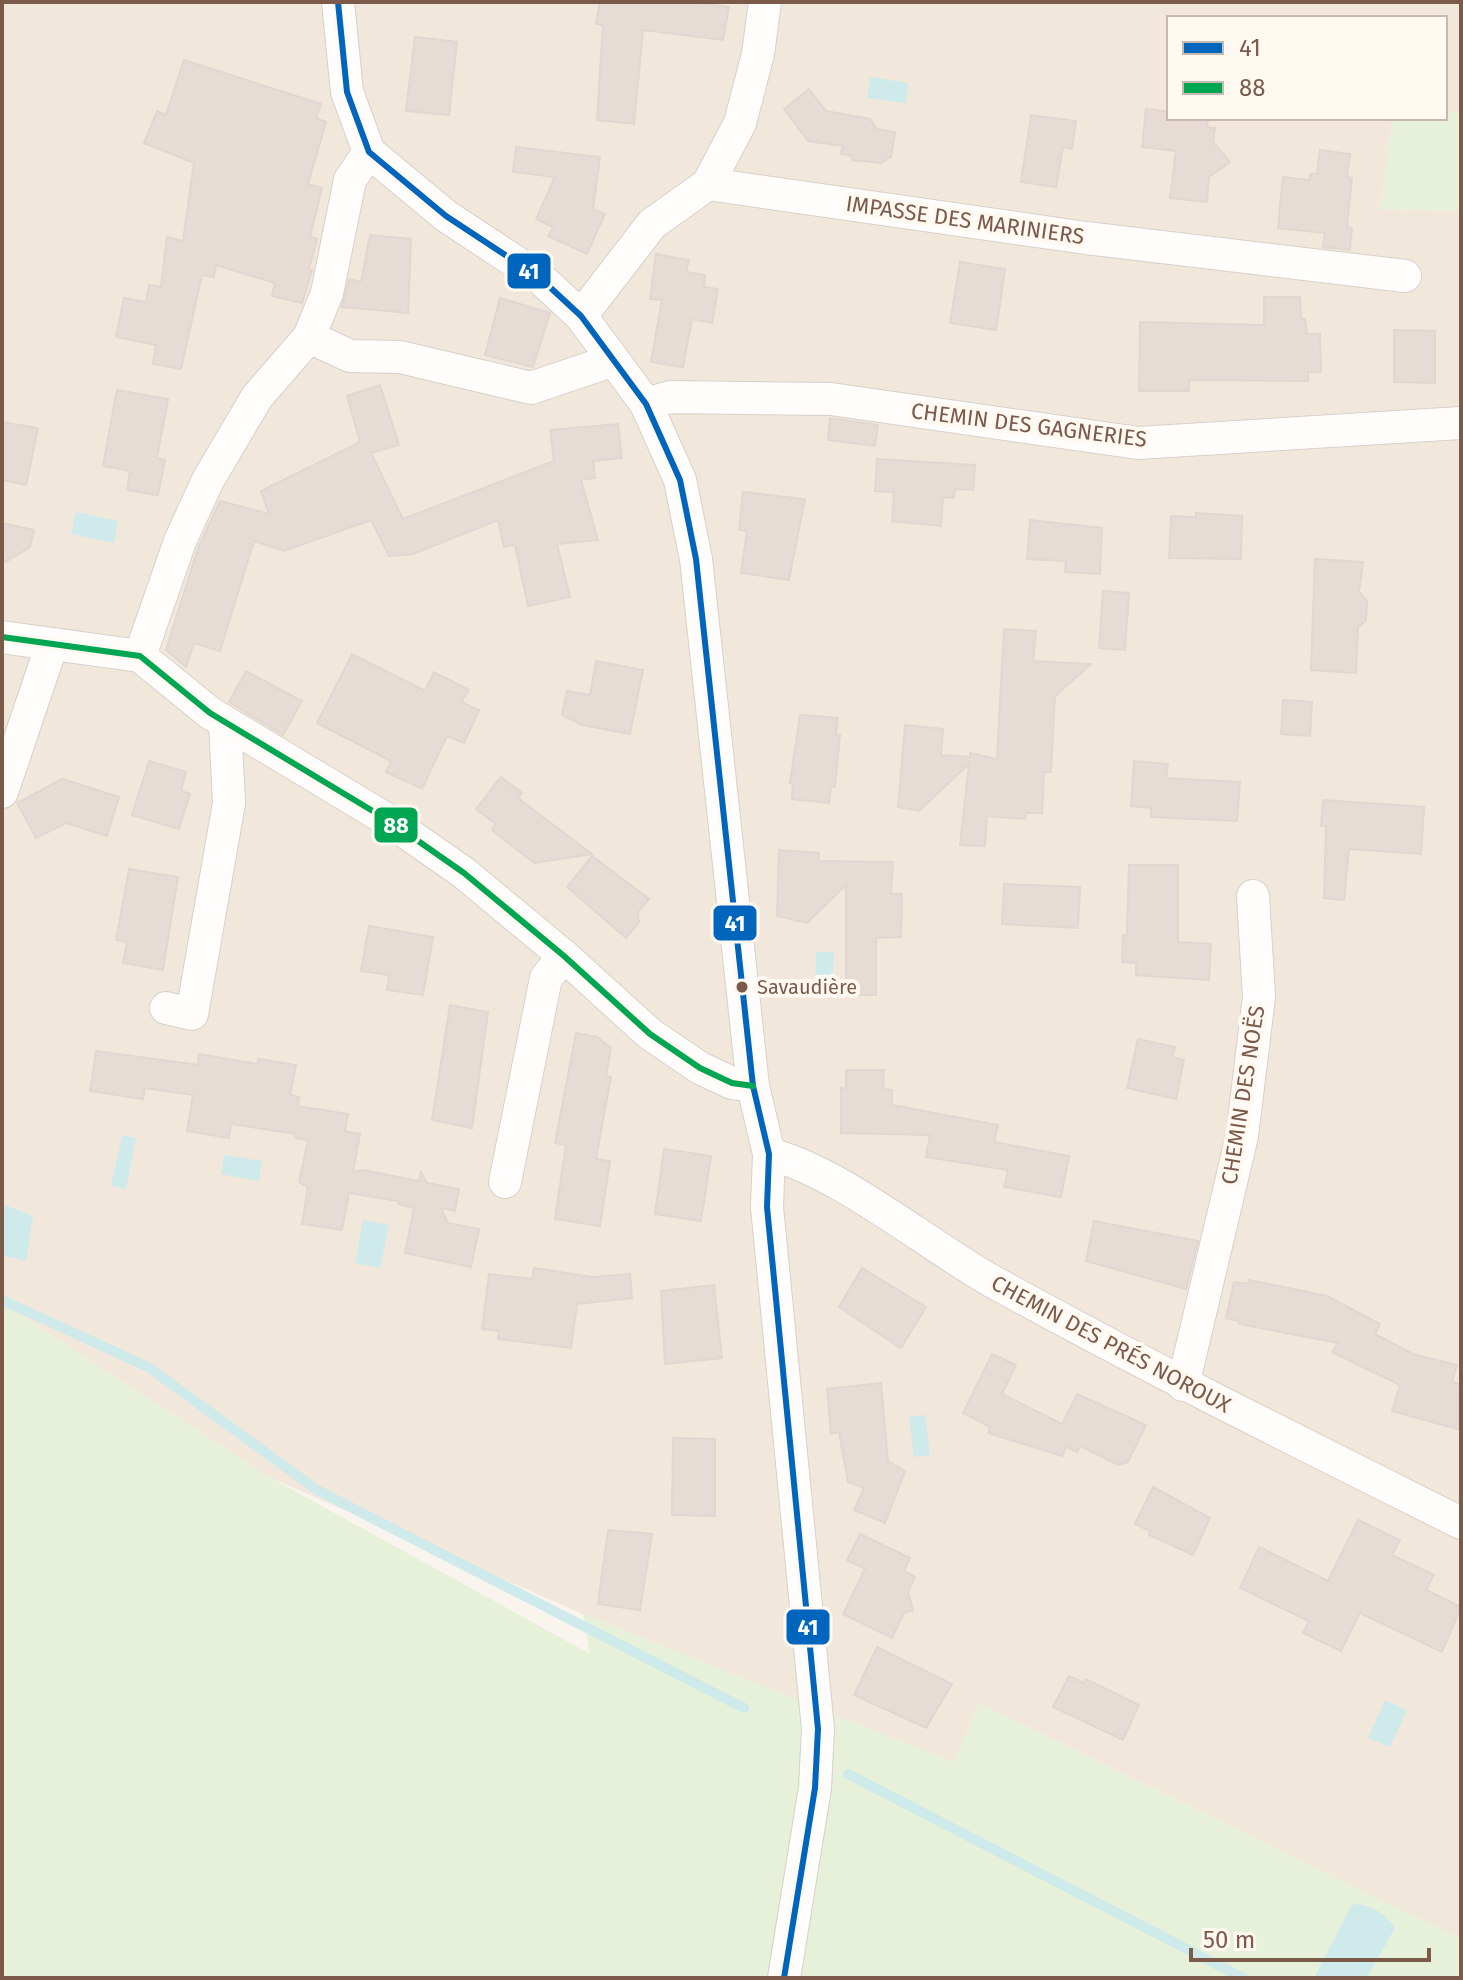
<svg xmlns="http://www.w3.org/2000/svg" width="1463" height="1980" viewBox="0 0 1463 1980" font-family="'Fira Sans',sans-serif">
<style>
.residential{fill:#f2e7db}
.green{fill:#e7f0d8}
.water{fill:#ceeaea}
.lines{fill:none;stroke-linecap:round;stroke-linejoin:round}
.stream{stroke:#ceeaea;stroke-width:10}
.building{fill:#e6dcd5;stroke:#e2d7d0;stroke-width:2}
.street-casing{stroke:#d8d0ca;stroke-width:34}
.street{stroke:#fefdfc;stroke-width:32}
.bus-1-casing{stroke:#fff9f1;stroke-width:12}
.bus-2-casing{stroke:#fff9f1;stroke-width:12}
.bus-1{stroke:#0065bd;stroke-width:6}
.bus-2{stroke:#00a651;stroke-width:6}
.bus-dot{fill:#7b5a4a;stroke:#fff9f1;stroke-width:3}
.labels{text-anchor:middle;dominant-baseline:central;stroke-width:8;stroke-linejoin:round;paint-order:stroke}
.bus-label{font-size:20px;fill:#7b5a4a;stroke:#fff9f1;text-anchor:start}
.street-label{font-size:22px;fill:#7b5a4a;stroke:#fff9f1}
.line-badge{stroke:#fff9f1;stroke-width:3}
.badge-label{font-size:22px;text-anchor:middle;font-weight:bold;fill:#fff}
</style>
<rect width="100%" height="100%" fill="#f9f4ee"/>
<!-- residential -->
<polygon class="residential" points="2,2 1461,2 1461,112 1445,112 1445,18 1169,18 1169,118 1393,118 1380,209 1461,211 1461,1939 979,1703 953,1763 583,1614 271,1478 2,1303"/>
<!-- green -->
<g class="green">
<polygon points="1445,112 1461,112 1461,211 1380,209 1393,118 1445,118"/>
<path d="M2,1303L271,1478L590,1654L583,1614L953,1762L979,1703L1461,1939L1460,1978H1367L1395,1928C1385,1913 1371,1904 1353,1904L1314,1978H2Z"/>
</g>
<!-- water -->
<g class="water">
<polygon points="870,77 908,83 906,103 867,98"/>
<polygon points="76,512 118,521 114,543 71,534"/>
<polygon points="816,952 834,952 832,996 815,996"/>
<polygon points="122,1135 136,1138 126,1189 111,1186"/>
<polygon points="224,1155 262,1161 259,1181 221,1174"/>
<polygon points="2,1204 33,1216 26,1261 2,1255"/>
<polygon points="363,1220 389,1225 380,1268 355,1263"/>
<polygon points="925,1415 930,1455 914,1457 909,1417"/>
<polygon points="1385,1700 1407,1710 1390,1747 1368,1738"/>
<path d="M1352,1904C1371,1904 1385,1913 1395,1928L1367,1978H1314Z"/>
</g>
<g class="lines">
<!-- stream -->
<g class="stream">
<polyline points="2,1300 148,1367 317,1490 744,1708"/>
<polyline points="848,1774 1243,1978"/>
</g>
</g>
<!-- building -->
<g class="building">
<polygon points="600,2 692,2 729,7 723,40 643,30 634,124 597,120 603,25 596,24"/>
<polygon points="415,37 457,42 449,115 406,111"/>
<polygon points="184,60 321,104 316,118 326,122 308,184 322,188 310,237 317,239 309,269 312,270 302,303 272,296 275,283 216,265 214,277 202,275 181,369 153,364 156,345 116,337 124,298 146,302 149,285 161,287 167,237 183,241 194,163 144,143 157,111 166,115"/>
<polygon points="809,89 826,111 870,119 877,129 895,132 891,157 881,163 852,160 852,156 841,154 843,146 808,141 784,109"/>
<polygon points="1146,109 1169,112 1169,118 1208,118 1207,127 1215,128 1213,142 1230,162 1209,177 1207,202 1170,198 1176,151 1142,147"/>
<polygon points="1031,115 1076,121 1072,149 1063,147 1056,187 1021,182"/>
<polygon points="516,147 600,157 593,209 605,214 587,254 548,236 553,227 536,219 555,177 513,172"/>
<polygon points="1320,150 1350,154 1347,177 1352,178 1347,227 1352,228 1350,250 1323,247 1325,233 1278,228 1283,177 1310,180 1310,174 1317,174"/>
<polygon points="370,235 411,239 408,313 342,307 349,279 361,282"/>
<polygon points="656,254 689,260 686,272 705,275 704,287 718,289 712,323 692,319 683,367 651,362 662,300 650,299"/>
<polygon points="960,262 1005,269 996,330 950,323"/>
<polygon points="1264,297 1300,297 1301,319 1305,319 1307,334 1320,334 1321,372 1308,372 1308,381 1189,380 1189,391 1139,391 1140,322 1264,325"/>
<polygon points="500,298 550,313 533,367 485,355"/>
<polygon points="1394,330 1435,331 1435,383 1394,382"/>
<polygon points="380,385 399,445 371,453 403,519 554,461 550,430 618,424 622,458 593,461 595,478 581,480 598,540 557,544 570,597 528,606 515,545 504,547 498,520 413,554 389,556 371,520 284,551 254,541 220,651 194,643 186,667 166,650 198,548 220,501 269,514 261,491 360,442 347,396"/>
<polygon points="117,390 168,399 157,458 165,460 158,495 127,490 130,471 103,466"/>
<polygon points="830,418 878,425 875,446 828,440"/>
<polygon points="2,422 38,428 26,485 2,480"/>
<polygon points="877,459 975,465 973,490 955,489 954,498 943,497 941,526 892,521 894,492 875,491"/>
<polygon points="743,492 805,499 789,580 741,573 747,531 739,530"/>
<polygon points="1196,513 1242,516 1241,559 1169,558 1171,516 1196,517"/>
<polygon points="1030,520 1102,528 1100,574 1065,572 1066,561 1027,559"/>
<polygon points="2,523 34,530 30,547 2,564"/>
<polygon points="1315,559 1363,562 1359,592 1367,601 1366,620 1358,628 1356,673 1311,670"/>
<polygon points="1103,591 1129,593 1125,650 1099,648"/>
<polygon points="1004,629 1036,631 1033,661 1091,664 1055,696 1051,772 1044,772 1042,813 1026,813 1025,819 987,816 985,846 960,845 969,764 919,811 898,807 905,725 943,729 941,755 970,757 970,753 997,759"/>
<polygon points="352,654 425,691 434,672 469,690 461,702 479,710 464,743 447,736 422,789 386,772 391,761 317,723"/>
<polygon points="596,661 643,670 630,734 582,725 562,715 567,691 590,695"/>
<polygon points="246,671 302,701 283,735 229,702"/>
<polygon points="1283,700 1312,702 1310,736 1281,734"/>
<polygon points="800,715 838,718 836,735 840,735 835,787 831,787 829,803 792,799 793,783 790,783"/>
<polygon points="149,761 186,772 181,791 190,794 179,829 132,815"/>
<polygon points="1134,761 1168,764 1166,778 1240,782 1237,821 1151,817 1151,808 1131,806"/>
<polygon points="501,777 522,793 518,798 592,854 534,863 492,830 496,824 476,809"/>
<polygon points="62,779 119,797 107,836 66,823 36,838 17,803"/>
<polygon points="1323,800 1424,807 1421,854 1349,849 1344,900 1324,898 1326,826 1321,826"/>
<polygon points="779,850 819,853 818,861 893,862 891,894 902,894 901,937 876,938 876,995 846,995 846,885 807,923 777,916"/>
<polygon points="592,856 649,899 638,912 639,922 626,938 567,887"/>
<polygon points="1129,865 1178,865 1178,942 1211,944 1209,980 1136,975 1136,963 1122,962 1123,935 1127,935"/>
<polygon points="129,869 178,877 163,970 123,963 127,942 116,940"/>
<polygon points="1004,884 1080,887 1078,928 1002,924"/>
<polygon points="369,926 433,937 423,995 387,990 389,975 361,971"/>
<polygon points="450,1005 488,1012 472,1128 432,1120"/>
<polygon points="576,1033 597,1037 611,1048 606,1076 611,1077 596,1159 610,1161 600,1226 555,1219 566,1145 555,1143"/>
<polygon points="1138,1039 1175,1047 1172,1057 1184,1060 1176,1099 1127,1088"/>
<polygon points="96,1051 198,1065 199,1054 257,1064 258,1059 296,1065 290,1095 299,1097 298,1106 348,1114 345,1131 360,1134 353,1172 363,1170 419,1181 421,1172 427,1183 459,1189 455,1211 441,1208 448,1223 479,1229 471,1267 405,1253 414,1208 398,1204 398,1201 349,1193 342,1230 302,1224 308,1187 299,1182 308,1140 295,1138 296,1134 231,1124 229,1138 187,1131 193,1095 145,1088 143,1099 90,1091"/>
<polygon points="846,1070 884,1070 883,1089 892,1090 892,1105 998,1125 994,1142 1069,1156 1061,1197 1004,1187 1008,1170 926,1157 930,1135 841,1133 841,1088 846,1089"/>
<polygon points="664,1149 711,1156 701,1221 655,1214"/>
<polygon points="1094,1221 1198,1241 1186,1289 1086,1261"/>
<polygon points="534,1268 592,1277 630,1274 632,1298 577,1304 571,1348 498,1339 499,1331 482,1329 489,1274 532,1279"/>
<polygon points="862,1268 926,1307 901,1348 839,1307"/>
<polygon points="1249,1280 1327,1296 1380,1324 1375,1334 1413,1354 1457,1365 1452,1382 1461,1385 1461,1430 1392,1411 1400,1385 1332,1352 1338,1343 1239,1324 1239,1321 1226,1318 1234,1282 1248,1284"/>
<polygon points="714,1285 722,1358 665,1364 661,1291"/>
<polygon points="992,1354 1016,1365 1002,1394 1062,1424 1077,1394 1146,1425 1128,1462 1118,1465 1080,1446 1077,1452 1066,1447 1062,1456 988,1433 990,1427 963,1413"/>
<polygon points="881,1383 888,1461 905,1471 885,1523 854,1510 864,1488 848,1482 839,1432 831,1434 827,1389"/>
<polygon points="673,1438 715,1439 715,1516 672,1515"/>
<polygon points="1153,1487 1210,1518 1193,1555 1149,1535 1150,1531 1135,1524"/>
<polygon points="1358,1520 1400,1540 1392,1555 1434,1575 1426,1590 1461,1607 1442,1652 1360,1613 1341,1651 1303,1633 1309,1621 1240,1588 1259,1547 1328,1581"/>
<polygon points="608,1530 652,1534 640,1610 598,1604"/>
<polygon points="860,1534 910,1558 904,1571 915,1577 908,1592 913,1610 904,1613 892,1638 843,1614 865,1569 847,1560"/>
<polygon points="877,1647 952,1684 926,1728 854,1695"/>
<polygon points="1069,1676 1084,1683 1086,1679 1139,1705 1123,1740 1053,1707"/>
</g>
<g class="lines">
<!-- street casing -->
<g class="street-casing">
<g id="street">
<polyline points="338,2 347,92 369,152 446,216 540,278 581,316 646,404 680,480 696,559 753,1086 769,1154 767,1207 818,1729 815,1788 784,1978"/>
<polyline points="708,184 740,123 758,54 765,2"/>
<polyline points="581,316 652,224 708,184 1086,238 1405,276"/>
<polyline points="309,337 350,356 400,357 531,388 611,361"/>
<polyline points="646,404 670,397 831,399 1138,443 1461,423"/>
<polyline points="2,637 140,656 210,713 391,822 464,873 564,956 650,1034 700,1068 732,1083 753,1086"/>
<polyline points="140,656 180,541 208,480 257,397 309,337 327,293 350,180 369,152"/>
<polyline points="2,792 52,644"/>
<polyline points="166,1008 192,1014 229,803 225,722"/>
<path d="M769,1154C838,1171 925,1243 990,1280C1145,1366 1303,1444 1461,1523"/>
<polyline points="505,1182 546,978 564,956"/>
<polyline points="1183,1385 1242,1136 1259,997 1253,896"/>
</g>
</g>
<!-- street -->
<use href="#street" class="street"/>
<!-- bus-1 casing -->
<g class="bus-1-casing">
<polyline id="bus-1" points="338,2 347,92 369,152 446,216 540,278 581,316 646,404 680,480 696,559 753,1086 769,1154 767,1207 818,1729 815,1788 784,1978"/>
</g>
<!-- bus-2 casing -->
<g class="bus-2-casing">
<polyline id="bus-2" points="2,637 140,656 210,713 391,822 464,873 564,956 650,1034 700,1068 732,1083 753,1086"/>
</g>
<!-- bus-1 -->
<use href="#bus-1" class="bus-1"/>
<!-- bus-2 -->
<use href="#bus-2" class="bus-2"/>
</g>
<!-- markers -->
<circle class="bus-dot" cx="742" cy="987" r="7"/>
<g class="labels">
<!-- bus labels -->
<g class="bus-label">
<text x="757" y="987">Savaudière</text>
</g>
<!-- street labels -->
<g class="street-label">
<text transform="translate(965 220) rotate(8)">IMPASSE DES MARINIERS</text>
<text transform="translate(1029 425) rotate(7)">CHEMIN DES GAGNERIES</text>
<text transform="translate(1243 1095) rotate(-81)">CHEMIN DES NOËS</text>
<text transform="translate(1111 1344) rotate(28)">CHEMIN DES PRÉS NOROUX</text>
</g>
</g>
<g class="line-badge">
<rect x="506" y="252" width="46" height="38" rx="8" fill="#0065bd"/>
<rect x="373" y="806" width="46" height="38" rx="8" fill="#00a651"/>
<rect x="712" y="904" width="46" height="38" rx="8" fill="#0065bd"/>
<rect x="785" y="1608" width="46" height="38" rx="8" fill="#0065bd"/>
</g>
<g class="badge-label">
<text x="529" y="279">41</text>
<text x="396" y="833">88</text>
<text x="735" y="931">41</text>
<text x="808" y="1635">41</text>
</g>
<!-- border -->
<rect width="1463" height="1980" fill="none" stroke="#7b5a4a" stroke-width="8"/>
<!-- legend -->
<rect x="1167" y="16" width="280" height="104" fill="#fff9f1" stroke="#cab9ae" stroke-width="2"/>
<rect x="1183" y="42" width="40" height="12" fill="#0065bd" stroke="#cab9ae" stroke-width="2"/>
<text x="1239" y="56" font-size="24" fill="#7b5a4a">41</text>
<rect x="1183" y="82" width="40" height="12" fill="#00a651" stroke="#cab9ae" stroke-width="2"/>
<text x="1239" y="96" font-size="24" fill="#7b5a4a">88</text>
<!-- scale -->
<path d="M1191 1948v12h238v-12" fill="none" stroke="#7b5a4a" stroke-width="4"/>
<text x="1203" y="1948" font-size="24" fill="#7b5a4a" stroke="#fff9f1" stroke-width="6" paint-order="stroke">50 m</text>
</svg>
